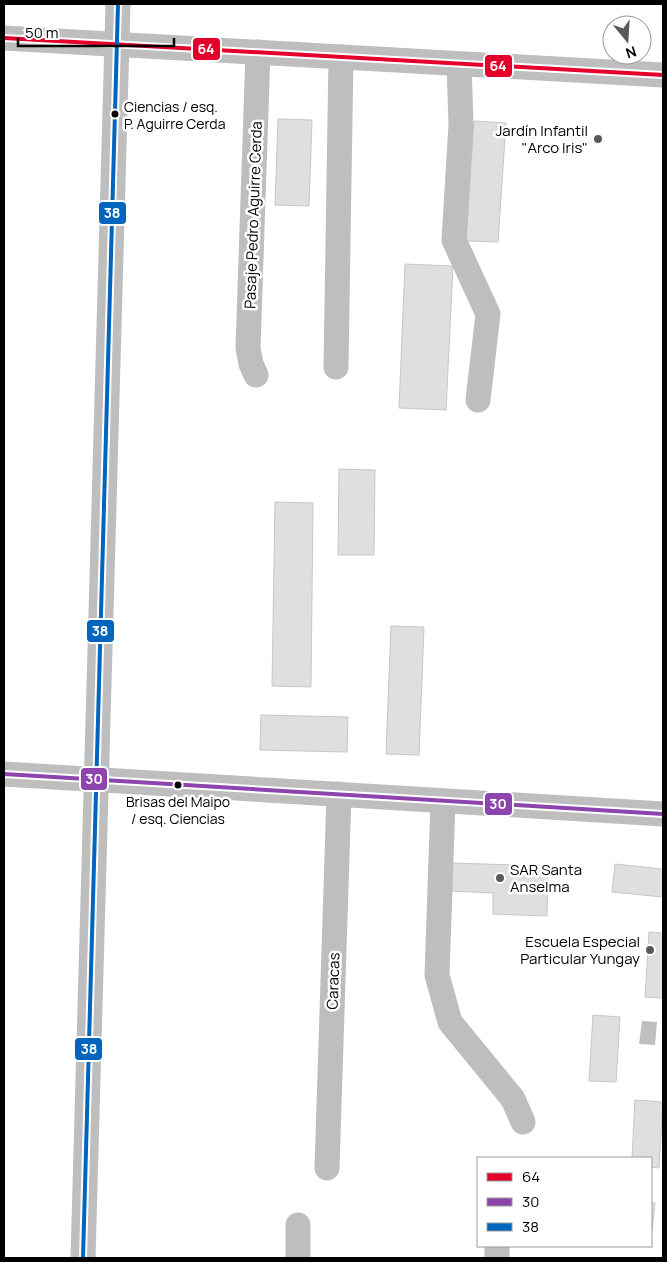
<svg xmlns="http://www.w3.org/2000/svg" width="667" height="1262" viewBox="0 0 667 1262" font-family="Manrope,sans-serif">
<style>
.water{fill:#bfbfbf}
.building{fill:#dfdfdf;stroke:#c7c7c7}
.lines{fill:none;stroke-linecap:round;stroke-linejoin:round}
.minor{stroke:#bebebe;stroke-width:25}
.bus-1-casing{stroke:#fff;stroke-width:8}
.bus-2-casing{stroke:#fff;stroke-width:8}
.bus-3-casing{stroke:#fff;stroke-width:8}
.bus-1{stroke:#e4002b;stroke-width:4}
.bus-2{stroke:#8e44ad;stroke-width:4}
.bus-3{stroke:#0065bd;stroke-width:4}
.bus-dot{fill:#000;stroke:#fff;stroke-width:2}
.poi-dot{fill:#595959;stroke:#fff;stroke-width:2}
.labels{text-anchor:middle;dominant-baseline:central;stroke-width:5;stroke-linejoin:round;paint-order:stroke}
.bus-label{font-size:14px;fill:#000;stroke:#fff;text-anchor:start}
.poi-label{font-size:15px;fill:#000;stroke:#fff;text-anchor:end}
.street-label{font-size:15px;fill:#000;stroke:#fff}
.line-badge{stroke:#fff;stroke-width:2}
.badge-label{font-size:14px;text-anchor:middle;font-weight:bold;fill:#fff}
</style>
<rect width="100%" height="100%" fill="#fff"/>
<!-- water -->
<polygon class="water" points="642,1021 657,1022 655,1045 639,1044"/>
<!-- building -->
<g class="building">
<polygon points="278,119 312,120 309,206 275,205"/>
<polygon points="474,121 506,123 498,242 466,241"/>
<polygon points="405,264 453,266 446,410 399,408"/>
<polygon points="339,469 375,470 374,555 338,555"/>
<polygon points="275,502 313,503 311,687 272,686"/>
<polygon points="391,626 424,627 419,755 386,754"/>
<polygon points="261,715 348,717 347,752 260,750"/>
<polygon points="452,863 548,866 547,916 493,914 493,893 451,891"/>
<polygon points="615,864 663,869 663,897 612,892"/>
<polygon points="649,932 663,933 663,998 645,997"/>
<polygon points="593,1015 620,1017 616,1082 589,1081"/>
<polygon points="635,1100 663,1102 659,1168 651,1167 651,1158 632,1158"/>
<polygon points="651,1203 655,1203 652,1231 651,1231"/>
</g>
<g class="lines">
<!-- minor -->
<g class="minor">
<polyline points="4,38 663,75"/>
<polyline points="459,64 461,125 454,240 488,314 478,400"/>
<polyline points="336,367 341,57"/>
<polyline points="256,375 251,364 248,348 258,52"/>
<polyline points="4,774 663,814"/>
<polyline points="443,801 437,975 450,1022 513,1099 523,1122"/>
<polyline points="327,1168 339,794"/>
<polyline points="83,1258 118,4"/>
<polyline points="298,1258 298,1225"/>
<polyline points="497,1258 497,1250"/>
</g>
<!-- bus-1 casing -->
<g class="bus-1-casing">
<polyline id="bus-1" points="4,38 663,75"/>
</g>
<!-- bus-2 casing -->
<g class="bus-2-casing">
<polyline id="bus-2" points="4,774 663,814"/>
</g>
<!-- bus-3 casing -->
<g class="bus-3-casing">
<polyline id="bus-3" points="83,1258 118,4"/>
</g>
<!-- bus-1 -->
<use href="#bus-1" class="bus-1"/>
<!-- bus-2 -->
<use href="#bus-2" class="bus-2"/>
<!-- bus-3 -->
<use href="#bus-3" class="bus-3"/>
</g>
<!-- markers -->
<g class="bus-dot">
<circle cx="115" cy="114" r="4.5"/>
<circle cx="178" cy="785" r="4.5"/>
</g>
<g class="poi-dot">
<circle cx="598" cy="139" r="5"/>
<circle cx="500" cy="878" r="5"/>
<circle cx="650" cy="950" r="5"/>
</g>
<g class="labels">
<!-- bus labels -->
<g class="bus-label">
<text x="124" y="106">Ciencias / esq.<tspan x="124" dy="17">P. Aguirre Cerda</tspan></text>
<text x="178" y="801" text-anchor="middle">Brisas del Maipo<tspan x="178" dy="17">/ esq. Ciencias</tspan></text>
</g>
<!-- poi labels -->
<g class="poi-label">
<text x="588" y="130">Jardín Infantil<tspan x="588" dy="17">"Arco Iris"</tspan></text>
<text x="510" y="869" text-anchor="start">SAR Santa<tspan x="510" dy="17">Anselma</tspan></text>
<text x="640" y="941">Escuela Especial<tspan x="640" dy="17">Particular Yungay</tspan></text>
</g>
<!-- street labels -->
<g class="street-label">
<text transform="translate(253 215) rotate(-88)">Pasaje Pedro Aguirre Cerda</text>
<text transform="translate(333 981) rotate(-88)">Caracas</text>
</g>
</g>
<g class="line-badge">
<rect x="192" y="37" width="29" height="24" rx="5" fill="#e4002b"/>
<rect x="484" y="54" width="29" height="24" rx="5" fill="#e4002b"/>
<rect x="98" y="201" width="29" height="24" rx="5" fill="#0065bd"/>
<rect x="86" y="619" width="29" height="24" rx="5" fill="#0065bd"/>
<rect x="80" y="767" width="28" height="24" rx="5" fill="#8e44ad"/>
<rect x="484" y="792" width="29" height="24" rx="5" fill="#8e44ad"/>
<rect x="74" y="1037" width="29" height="24" rx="5" fill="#0065bd"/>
</g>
<g class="badge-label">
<text x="206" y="54">64</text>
<text x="498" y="71">64</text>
<text x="112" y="218">38</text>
<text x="100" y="636">38</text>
<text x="94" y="784">30</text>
<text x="498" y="809">30</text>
<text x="89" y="1054">38</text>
</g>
<!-- border -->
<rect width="667" height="1262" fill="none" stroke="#000000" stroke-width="10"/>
<!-- legend -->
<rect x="477" y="1157" width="175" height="90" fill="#ffffff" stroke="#999999"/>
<rect x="487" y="1173" width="25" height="8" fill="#e4002b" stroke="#999999"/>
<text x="522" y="1182" font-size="15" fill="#000000">64</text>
<rect x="487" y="1198" width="25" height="8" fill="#8e44ad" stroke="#999999"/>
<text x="522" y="1207" font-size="15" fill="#000000">30</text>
<rect x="487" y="1223" width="25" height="8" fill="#0065bd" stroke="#999999"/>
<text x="522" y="1232" font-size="15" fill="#000000">38</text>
<!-- north arrow -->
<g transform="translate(627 40) rotate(162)"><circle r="24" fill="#ffffff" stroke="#999999"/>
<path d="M0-4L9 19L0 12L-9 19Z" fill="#595959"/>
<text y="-8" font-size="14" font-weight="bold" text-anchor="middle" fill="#000000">N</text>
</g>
<!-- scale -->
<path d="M18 38v8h156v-8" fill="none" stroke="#000000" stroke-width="2.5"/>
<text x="25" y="38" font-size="15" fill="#000000" stroke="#ffffff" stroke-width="4" paint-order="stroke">50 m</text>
</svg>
